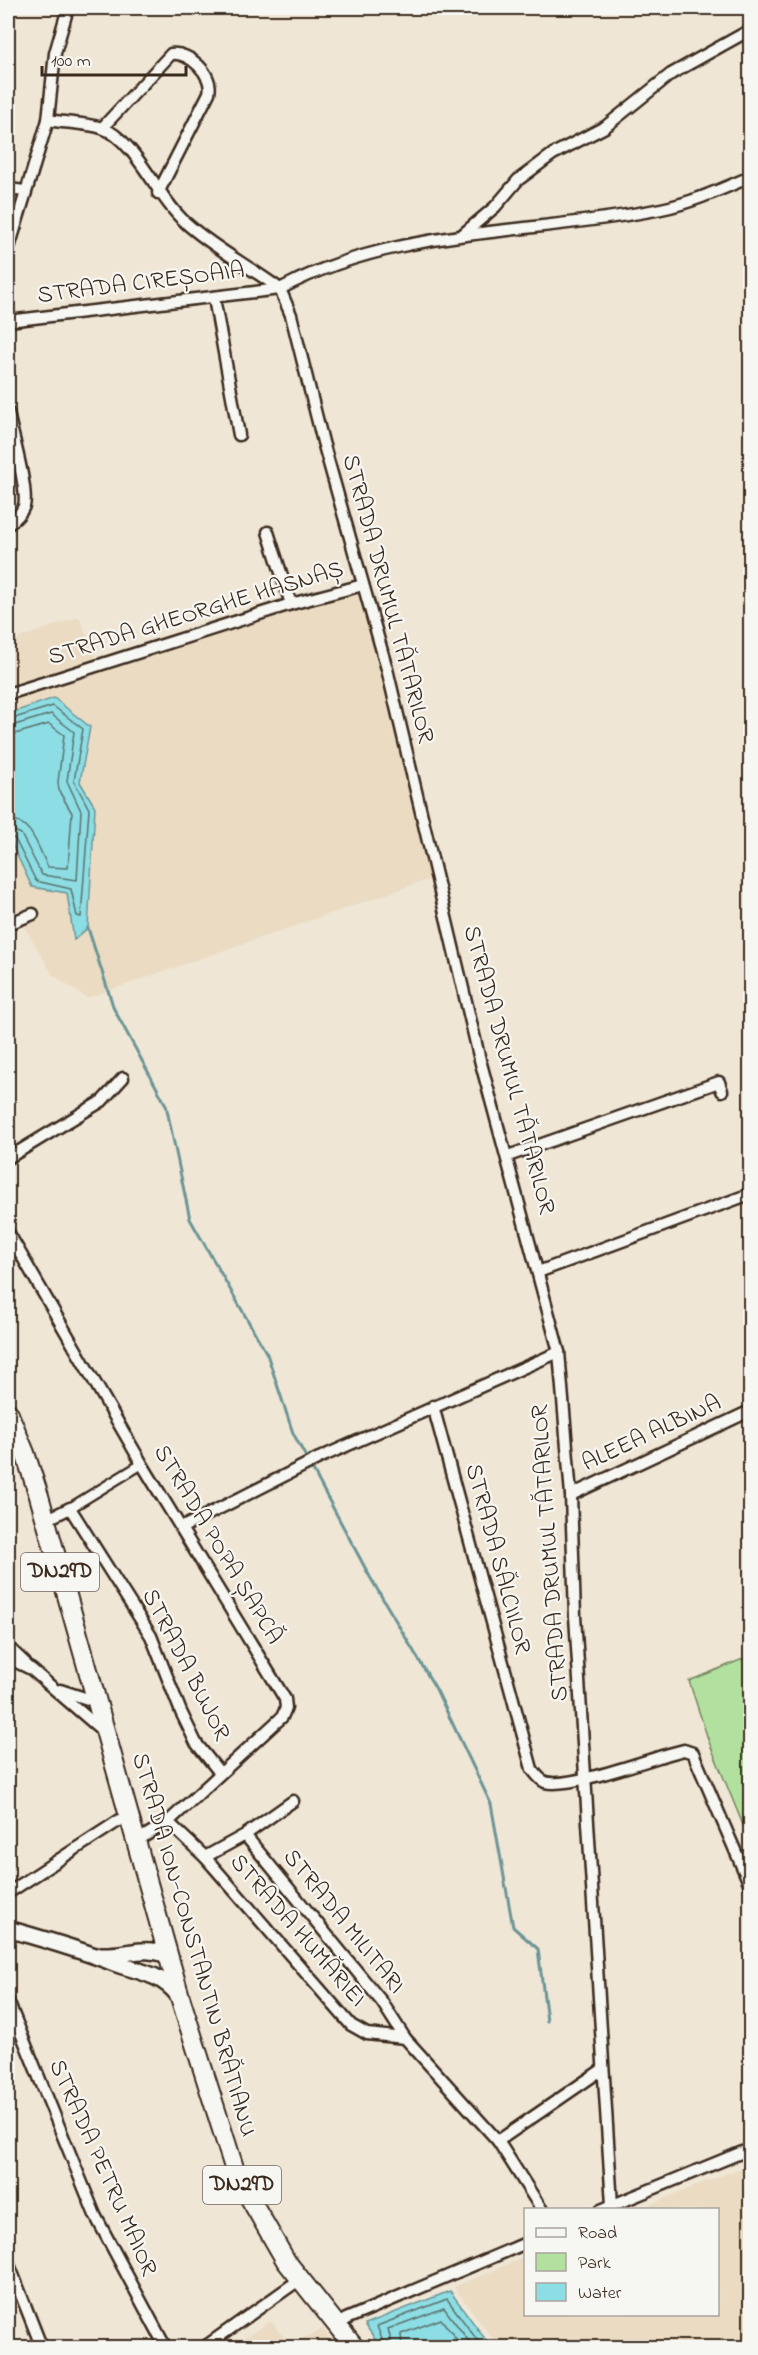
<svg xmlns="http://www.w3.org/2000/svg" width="758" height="2355" viewBox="0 0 758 2355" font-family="'Indie Flower',sans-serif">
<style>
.built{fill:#eadbc2}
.green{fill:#b2e09f;stroke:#76855e;stroke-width:1.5}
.water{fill:#8cdde4;stroke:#6c9595;stroke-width:1.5}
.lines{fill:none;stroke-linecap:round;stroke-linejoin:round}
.shore{stroke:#5b726d;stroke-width:1.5}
.stream{stroke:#6c9595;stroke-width:3}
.pedestrian-casing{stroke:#3b2a1e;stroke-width:13}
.minor-casing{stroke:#3b2a1e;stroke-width:15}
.secondary-casing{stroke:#3b2a1e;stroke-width:20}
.primary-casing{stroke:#3b2a1e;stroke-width:22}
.pedestrian{stroke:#f6f6f2;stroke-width:8}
.minor{stroke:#f6f6f2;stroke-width:10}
.secondary{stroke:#f6f6f2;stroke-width:15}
.primary{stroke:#f6f6f2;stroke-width:18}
.labels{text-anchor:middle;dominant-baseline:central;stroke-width:4.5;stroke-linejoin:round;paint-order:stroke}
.shield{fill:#f6f6f2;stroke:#73675e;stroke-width:1.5}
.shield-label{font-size:22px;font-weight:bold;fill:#3b2a1e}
.street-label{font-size:24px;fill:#3b2a1e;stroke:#f6f6f2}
</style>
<rect width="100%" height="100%" fill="#efe6d6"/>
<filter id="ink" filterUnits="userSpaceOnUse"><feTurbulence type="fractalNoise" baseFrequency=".0167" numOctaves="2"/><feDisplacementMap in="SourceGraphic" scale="12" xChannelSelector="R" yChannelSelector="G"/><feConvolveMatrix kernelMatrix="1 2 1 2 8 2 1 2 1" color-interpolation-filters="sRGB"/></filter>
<g filter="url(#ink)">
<!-- built -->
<g class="built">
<polygon points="363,585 444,874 87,998 53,975 8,899 8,642 79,617 100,668"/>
<polygon points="750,2164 750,2347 499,2347 454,2287 525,2257 526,2314 718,2314 718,2210 639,2209"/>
<polygon points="271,2321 288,2342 297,2341 323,2329 336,2347 231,2347"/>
</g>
<!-- green -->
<polygon class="green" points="750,1656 750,1842 709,1742 689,1681"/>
<!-- water -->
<g class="water">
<polygon points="54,698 90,727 80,782 95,807 88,928 74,940 67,893 32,887 8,836 8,714"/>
<polygon points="450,2291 491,2347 380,2347 365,2324"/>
</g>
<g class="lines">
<!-- shore -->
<g class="shore">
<polyline points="8,720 53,706 83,729 74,781 89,809 81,917 77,916 71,889 36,881 15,839 8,835"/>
<polyline points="8,727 51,714 74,732 67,781 81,811 77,880 42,875 21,834 8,828"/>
<path d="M8,736L49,724L64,735L58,782L59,791L72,813L68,868L48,867C38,848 32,820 8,819"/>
<polyline points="385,2348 377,2326 447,2299 483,2348"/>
<polyline points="393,2348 388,2329 444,2308 474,2348"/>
<polyline points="402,2348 401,2334 441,2319 463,2348"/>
</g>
<!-- stream -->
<polyline class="stream" points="88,928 114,1009 166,1105 190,1219 267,1354 293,1433 370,1577 436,1689 491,1804 513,1927 538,1949 547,2021"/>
<!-- pedestrian casing -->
<g class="pedestrian-casing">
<polyline id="pedestrian" points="70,1508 142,1464"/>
</g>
<!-- minor casing -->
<g class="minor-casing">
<g id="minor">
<path d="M48,120C65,123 86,123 102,128C136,140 157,198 186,223C215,249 249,266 280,289"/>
<path d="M102,128L171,54C189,51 214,75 209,93L158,193"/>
<polyline points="8,189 25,191"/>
<polyline points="462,235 495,207 518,180 553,154 605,127 671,74 750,30"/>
<polyline points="8,251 48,120 55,53 68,8"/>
<polyline points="214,298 239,435"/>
<polyline points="8,321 280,289"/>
<path d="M8,412C11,431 29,490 24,506C21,514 16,518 9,524"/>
<polyline points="268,532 291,604"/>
<polyline points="8,694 291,604 363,585"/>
<polyline points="8,924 33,914"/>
<polyline points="508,1156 719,1082 722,1091"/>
<polyline points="8,1158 102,1101 123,1078"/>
<polyline points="8,1232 142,1464 285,1699 286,1708 282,1717 168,1822 138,1840"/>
<polyline points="538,1272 750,1194"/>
<path d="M433,1406L532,1769C536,1774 539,1779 545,1782C567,1789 644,1761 669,1754L684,1750L693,1753L750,1885"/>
<polyline points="571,1495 750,1411"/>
<polyline points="46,1520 70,1508 151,1636 181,1712 196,1743 220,1773"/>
<polyline points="181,1528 319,1458 559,1352"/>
<polyline points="8,1647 25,1663"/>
<polyline points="8,1658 31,1669 104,1732"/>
<polyline points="60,1690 97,1702"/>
<polyline points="168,1822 205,1857 351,2025 367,2034 405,2038 498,2141 542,2210"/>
<polyline points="245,1835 382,2002 405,2038"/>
<polyline points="205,1857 245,1835 293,1801"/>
<polyline points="8,1893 129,1814"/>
<polyline points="8,2001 95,2215 166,2348"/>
<polyline points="498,2141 603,2069"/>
<path d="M612,2205L575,1616L571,1495L559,1352L479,1056L387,669L323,442L291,315L280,289C396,226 533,235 661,209C691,203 722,189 750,177"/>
<polyline points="601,2210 750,2149"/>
<polyline points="8,2262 42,2348"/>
<polyline points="338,2325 346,2319 526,2243"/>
<polyline points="203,2348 299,2280"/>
</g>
</g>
<!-- secondary casing -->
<g class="secondary-casing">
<g id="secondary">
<path d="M8,1929C43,1939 79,1949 114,1963C138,1972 161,1973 178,1995"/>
<path d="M101,1955C127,1956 142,1945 168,1955"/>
</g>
</g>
<!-- primary casing -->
<g class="primary-casing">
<polyline id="primary" points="8,1412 25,1453 39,1496 180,1997 236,2174 286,2261 355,2348"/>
</g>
<!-- pedestrian -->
<use href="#pedestrian" class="pedestrian"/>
<!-- minor -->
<use href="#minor" class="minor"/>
<!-- secondary -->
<use href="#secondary" class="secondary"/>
<!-- primary -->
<use href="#primary" class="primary"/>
</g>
</g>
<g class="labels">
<!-- shield labels -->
<g class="shield">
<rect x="21" y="1553" width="78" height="38" rx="4.5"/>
<rect x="203" y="2166" width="78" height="38" rx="4.5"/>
</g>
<g class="shield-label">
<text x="60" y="1572">DN29D</text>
<text x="242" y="2185">DN29D</text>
</g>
<!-- street labels -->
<g class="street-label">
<text transform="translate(141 284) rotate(-7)">STRADA CIREȘOAIA</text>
<text transform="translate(387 599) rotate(75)">STRADA DRUMUL TĂTARILOR</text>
<text transform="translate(196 614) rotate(-17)">STRADA GHEORGHE HASNAȘ</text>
<text transform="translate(508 1070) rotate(75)">STRADA DRUMUL TĂTARILOR</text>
<text transform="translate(652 1434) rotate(-25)">ALEEA ALBINA</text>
<text transform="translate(217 1545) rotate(59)">STRADA POPA ȘAPCĂ</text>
<text transform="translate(551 1553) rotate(-94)">STRADA DRUMUL TĂTARILOR</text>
<text transform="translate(497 1559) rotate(75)">STRADA SĂLCIILOR</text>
<text transform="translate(185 1665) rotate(63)">STRADA BUJOR</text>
<text transform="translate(343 1922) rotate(51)">STRADA MILITARI</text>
<text transform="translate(297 1931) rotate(49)">STRADA HUMĂRIEI</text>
<text transform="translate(193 1945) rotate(74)">STRADA ION-CONSTANTIN BRĂTIANU</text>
<text transform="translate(102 2168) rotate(66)">STRADA PETRU MAIOR</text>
</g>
</g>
<!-- margin -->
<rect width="758" height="2355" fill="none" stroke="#f6f6f2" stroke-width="30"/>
<rect x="15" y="15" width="728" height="2325" fill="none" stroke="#3b2a1e" stroke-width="2" filter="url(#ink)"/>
<!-- legend -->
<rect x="524" y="2208" width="195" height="108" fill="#f6f6f2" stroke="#aba49d" stroke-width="1.5"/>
<rect x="536" y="2228" width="30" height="9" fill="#f6f6f2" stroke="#aba49d" stroke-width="1.5"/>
<text x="578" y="2238" font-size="18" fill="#3b2a1e">Road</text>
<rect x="536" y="2253" width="30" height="18" fill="#b2e09f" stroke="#aba49d" stroke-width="1.5"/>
<text x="578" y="2268" font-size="18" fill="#3b2a1e">Park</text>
<rect x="536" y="2283" width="30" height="18" fill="#8cdde4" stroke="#aba49d" stroke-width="1.5"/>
<text x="578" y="2298" font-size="18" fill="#3b2a1e">Water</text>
<!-- scale -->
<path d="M42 66v9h144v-9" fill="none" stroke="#3b2a1e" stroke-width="3"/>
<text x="51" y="66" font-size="18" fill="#3b2a1e" stroke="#f6f6f2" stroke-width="4.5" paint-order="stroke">100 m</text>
</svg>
